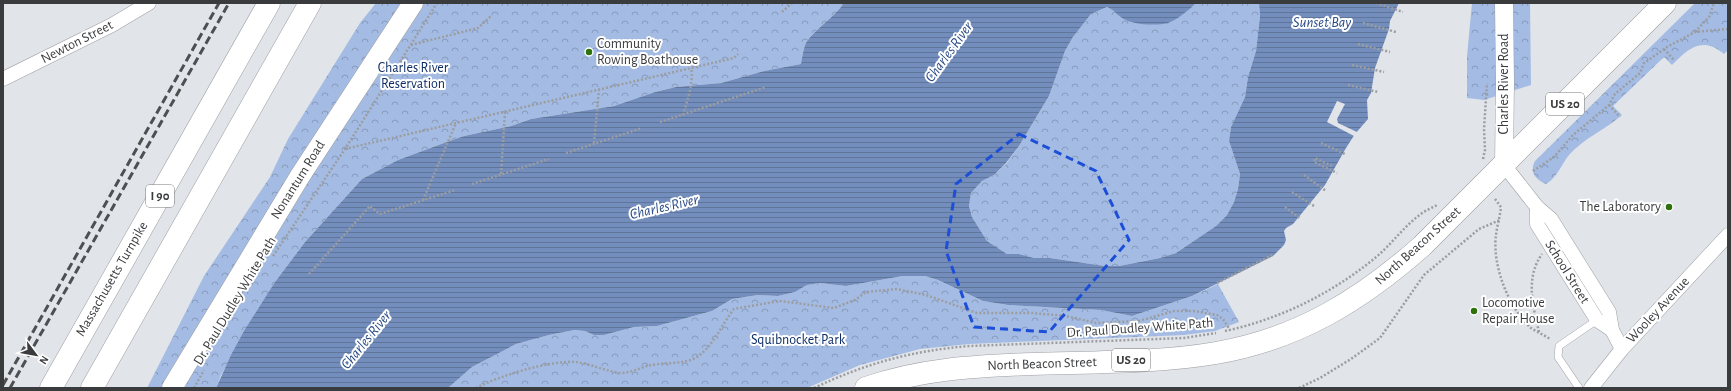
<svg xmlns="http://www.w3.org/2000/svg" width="1731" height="391" viewBox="0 0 1731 391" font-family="'Alegreya Sans',sans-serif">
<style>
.park{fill:url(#park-crowns)}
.water{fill:url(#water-rules)}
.pier{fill:#e1e4e9}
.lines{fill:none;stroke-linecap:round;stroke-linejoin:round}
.service-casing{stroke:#9d9fa3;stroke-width:8}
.minor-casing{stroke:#9d9fa3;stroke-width:15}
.tertiary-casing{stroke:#9d9fa3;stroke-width:19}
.secondary-casing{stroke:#9d9fa3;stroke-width:21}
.primary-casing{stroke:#9d9fa3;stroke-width:23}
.motorway-casing{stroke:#9d9fa3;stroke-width:23}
.path{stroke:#9b9da1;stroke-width:2.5;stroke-dasharray:2 2;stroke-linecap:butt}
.service{stroke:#fff;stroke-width:7}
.minor{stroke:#fff;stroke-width:14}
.tertiary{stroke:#fff;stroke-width:18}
.secondary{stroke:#fff;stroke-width:20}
.primary{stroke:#fff;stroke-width:22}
.motorway{stroke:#fff;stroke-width:22}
.rail{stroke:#4d4f51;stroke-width:3;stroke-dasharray:8 4;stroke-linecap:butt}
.marked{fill:none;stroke:#1d4ed8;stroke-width:3;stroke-dasharray:8 5;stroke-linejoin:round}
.poi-dot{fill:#2e710d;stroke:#fff;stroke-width:1.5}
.labels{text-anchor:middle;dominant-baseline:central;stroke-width:4;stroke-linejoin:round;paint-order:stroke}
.shield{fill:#fff;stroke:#757677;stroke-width:1}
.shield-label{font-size:13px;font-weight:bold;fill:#3a3b3d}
.street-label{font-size:14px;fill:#3a3b3d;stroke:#fff}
.poi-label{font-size:14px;fill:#3a3b3d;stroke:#fff;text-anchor:start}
.park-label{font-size:14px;fill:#0d2d66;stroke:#fff}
.water-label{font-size:15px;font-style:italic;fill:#2a4c87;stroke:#fff}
</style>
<defs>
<pattern id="park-crowns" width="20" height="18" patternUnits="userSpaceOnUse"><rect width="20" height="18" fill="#a4bce4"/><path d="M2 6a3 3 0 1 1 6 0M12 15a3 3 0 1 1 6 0" fill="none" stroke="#879aba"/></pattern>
<pattern id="water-rules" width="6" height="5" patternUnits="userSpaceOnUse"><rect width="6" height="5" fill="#738ebc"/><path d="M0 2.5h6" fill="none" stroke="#5f759a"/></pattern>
</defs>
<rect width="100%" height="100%" fill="#e1e4e9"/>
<!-- park -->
<g class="park">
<path d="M376,3H844C834,18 811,32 805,45C803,51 802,58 801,64L764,71L721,83L676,87L655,92L614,106L531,119L511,126L464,136L444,143L398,160L362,179L305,242L275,282L221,375L216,388H147L204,276L270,177L288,139L360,23Z"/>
<polygon points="1196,3 1259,3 1260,16 1256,51 1248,77 1245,97 1231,127 1229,141 1240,174 1238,189 1234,202 1227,215 1216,226 1176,253 1160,258 1119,266 1105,266 1050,258 1034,258 1019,254 1007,254 987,241 972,217 969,206 971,193 982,181 994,175 1006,164 1019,146 1049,96 1065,51 1073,37 1091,14 1107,7 1116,11 1122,18 1168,23 1182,15"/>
<polygon points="1472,3 1530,3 1531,85 1484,100 1467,98 1467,56"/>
<path d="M1695,3H1728V50L1724,54C1702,36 1689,48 1672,65L1664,57L1613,106L1622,115C1605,130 1584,138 1569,155C1561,165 1557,178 1546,184C1536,180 1529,172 1535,161Z"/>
<polygon points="903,276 925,276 938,280 983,301 1008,305 1101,310 1132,316 1192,296 1218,284 1239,322 1215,331 1184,335 969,344 920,349 860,365 807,388 448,388 472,367 516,344 549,335 573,330 585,331 594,335 604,335 634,327 657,326 712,311 732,299 758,295 778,296 795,292 807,285 820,283 846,286"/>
</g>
<!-- water -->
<path class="water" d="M844,3H1196C1189,10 1177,20 1168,23C1156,26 1132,25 1122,18C1115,13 1116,11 1107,7L1091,14L1073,37L1065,51L1049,96L1019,146L1006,163L994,175L982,181L971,193L969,206L972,217L987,241L1007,254H1019L1034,258H1050L1105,266H1119L1160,258L1176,253L1216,226L1227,215L1234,202L1238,189L1240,174L1229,141L1231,127L1245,97L1248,77L1256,51L1260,16L1259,3H1399L1390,21L1389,29L1375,68L1371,93L1367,100L1368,119L1355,134L1346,148L1325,185L1293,224L1286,228L1284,231L1286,240L1284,245L1273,256L1192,296L1132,316L1101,310L1008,305L983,301L938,280L925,276H903L846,286L820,283L807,285L795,292L778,296L758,295L732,299L712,311L657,326L634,327L604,335H594L585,331L574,330L549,335L516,344L472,367L448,388H216L231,355L244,331L275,282L305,242L362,179L398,160L444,143L464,136L511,126L531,119L614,106L655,92L676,87L721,83L764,71L801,64C802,58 803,51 805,45C811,32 834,18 844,3Z"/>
<!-- pier -->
<polygon class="pier" points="1337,101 1345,104 1337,119 1338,123 1359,133 1356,137 1327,122"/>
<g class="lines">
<!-- service casing -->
<g class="service-casing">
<polyline id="service" points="1579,388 1558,357 1559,346 1597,320"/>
</g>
<!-- minor casing -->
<g class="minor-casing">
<g id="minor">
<polyline points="3,79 112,25 149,3"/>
<polyline points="1504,165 1537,207 1551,219 1609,312 1612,330 1622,349"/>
<polyline points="1537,207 1537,224 1597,320 1612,330"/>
<polyline points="1591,388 1622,349 1728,235"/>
</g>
</g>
<!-- tertiary casing -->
<g class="tertiary-casing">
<polyline id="tertiary" points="1504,165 1505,82 1504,3"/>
</g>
<!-- secondary casing -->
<g class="secondary-casing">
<polyline id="secondary" points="172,388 300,176 413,3"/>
</g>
<!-- primary casing -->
<g class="primary-casing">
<path id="primary" d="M866,388C920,369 975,366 1032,364C1092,362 1158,363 1216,353C1298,339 1361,300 1422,246L1665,3"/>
</g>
<!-- motorway casing -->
<g class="motorway-casing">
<g id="motorway">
<polyline points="51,388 269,3"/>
<polyline points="92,388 310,3"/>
</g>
</g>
<!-- path -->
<g class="path">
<polyline points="1376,3 1403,12"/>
<polyline points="782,12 792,3"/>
<polyline points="1363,23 1396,32"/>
<polyline points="1695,32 1709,17 1714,3"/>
<polyline points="1358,44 1390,52"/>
<polyline points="411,45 478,28 492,15"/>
<polyline points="1664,49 1674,60"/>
<polyline points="1352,65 1384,72"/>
<polyline points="1348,85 1378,92"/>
<polyline points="1609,105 1620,117"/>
<path d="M683,115C687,101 694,83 691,68"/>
<polyline points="660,122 766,87"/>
<polyline points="594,143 599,90"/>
<polyline points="1321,143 1345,154"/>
<polyline points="345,149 734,58 738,54"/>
<polyline points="566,153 642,128"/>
<polyline points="1483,159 1485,150 1484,129 1487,83"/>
<polyline points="1332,166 1315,158 1314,162 1337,173"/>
<polyline points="1533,171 1554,157 1573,135 1609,105 1615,94 1640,73 1644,63 1667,47 1695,32 1728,29"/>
<polyline points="501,174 505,112"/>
<polyline points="1304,175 1326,191"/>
<polyline points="472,184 549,159"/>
<polyline points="1292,192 1314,206"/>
<path d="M1495,199L1501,207C1500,217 1497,226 1496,235C1492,265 1508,307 1531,328C1537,332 1544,335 1550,339"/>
<polyline points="423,200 456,123"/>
<polyline points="1285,207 1301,219"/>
<polyline points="273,256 345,149 437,3"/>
<polyline points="309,274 370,206 380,214 455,190"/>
<polyline points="1217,283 1272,255"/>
<path d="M1225,331C1280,319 1331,294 1375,258C1391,245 1404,226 1421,214C1426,210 1432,208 1437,205"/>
<path d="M1539,332C1533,306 1525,278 1542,254"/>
<polyline points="194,388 204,370"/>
<path d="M476,388C499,376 550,360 576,362C591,364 605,371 620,373C630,373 638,369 647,366C661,362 682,365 695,358C713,348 721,325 734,309L779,301L834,308L855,300L866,292L897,289L926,295L977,313H1032L1066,316L1096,323L1139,321L1174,311H1194L1217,315L1223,319L1230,330"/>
<path d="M814,388C867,363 911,351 969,346L1184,338L1216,333"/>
<polyline points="1299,388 1320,378 1351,359 1380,338 1424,275 1479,229 1500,220"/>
</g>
<!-- service -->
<use href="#service" class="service"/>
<!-- minor -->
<use href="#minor" class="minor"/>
<!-- tertiary -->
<use href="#tertiary" class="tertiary"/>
<!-- secondary -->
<use href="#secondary" class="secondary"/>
<!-- primary -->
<use href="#primary" class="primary"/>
<!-- motorway -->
<use href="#motorway" class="motorway"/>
<!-- rail -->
<g class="rail">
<polyline points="3,385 219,3"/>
<polyline points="10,388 229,3"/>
</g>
</g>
<!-- marked area -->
<path class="marked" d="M1019,134L1096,171L1129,240L1049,332L974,327L946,251L956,184Z"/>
<!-- markers -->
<g class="poi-dot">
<circle cx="589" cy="52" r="4"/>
<circle cx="1669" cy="207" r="4"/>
<circle cx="1474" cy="311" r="4"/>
</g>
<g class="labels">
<!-- shield labels -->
<g class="shield">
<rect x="1546" y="93" width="38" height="22" rx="3"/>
<rect x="146" y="185" width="28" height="22" rx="3"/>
<rect x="1112" y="349" width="38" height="22" rx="3"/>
</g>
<g class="shield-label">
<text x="1565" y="104">US 20</text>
<text x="160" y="196">I 90</text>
<text x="1131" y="360">US 20</text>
</g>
<!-- street labels -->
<g class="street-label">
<text transform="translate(77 42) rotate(-27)">Newton Street</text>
<text transform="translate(1504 84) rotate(-90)">Charles River Road</text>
<text transform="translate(298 180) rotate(-58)">Nonantum Road</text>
<text transform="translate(1418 246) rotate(-42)">North Beacon Street</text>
<text transform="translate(1567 272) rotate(58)">School Street</text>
<text transform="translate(112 279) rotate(-60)">Massachusetts Turnpike</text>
<text transform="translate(235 301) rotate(-59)">Dr. Paul Dudley White Path</text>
<text transform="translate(1658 310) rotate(-47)">Wooley Avenue</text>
<text transform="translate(1140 328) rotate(-4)">Dr. Paul Dudley White Path</text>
<text transform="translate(1042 364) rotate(-2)">North Beacon Street</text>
</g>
<!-- poi labels -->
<g class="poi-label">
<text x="597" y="44">Community<tspan x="597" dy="16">Rowing Boathouse</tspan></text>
<text x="1661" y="207" text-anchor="end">The Laboratory</text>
<text x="1482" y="303">Locomotive<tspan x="1482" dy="16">Repair House</tspan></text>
</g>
<!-- park labels -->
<g class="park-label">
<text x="413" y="68">Charles River<tspan x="413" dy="16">Reservation</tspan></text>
<text x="798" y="340">Squibnocket Park</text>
</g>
<!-- water labels -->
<g class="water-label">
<text x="1322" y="22">Sunset Bay</text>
<text transform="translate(949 52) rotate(-54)">Charles River</text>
<text transform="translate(664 207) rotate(-13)">Charles River</text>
<text transform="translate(366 340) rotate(-51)">Charles River</text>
</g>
</g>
<!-- border -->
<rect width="1731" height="391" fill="none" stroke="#3a3b3d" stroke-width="8"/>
<!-- north arrow -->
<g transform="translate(36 355) rotate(122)" stroke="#ffffff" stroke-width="3" paint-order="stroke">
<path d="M0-3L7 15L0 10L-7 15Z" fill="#3a3b3d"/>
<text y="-6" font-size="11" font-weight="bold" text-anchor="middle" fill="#3a3b3d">N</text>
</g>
</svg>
